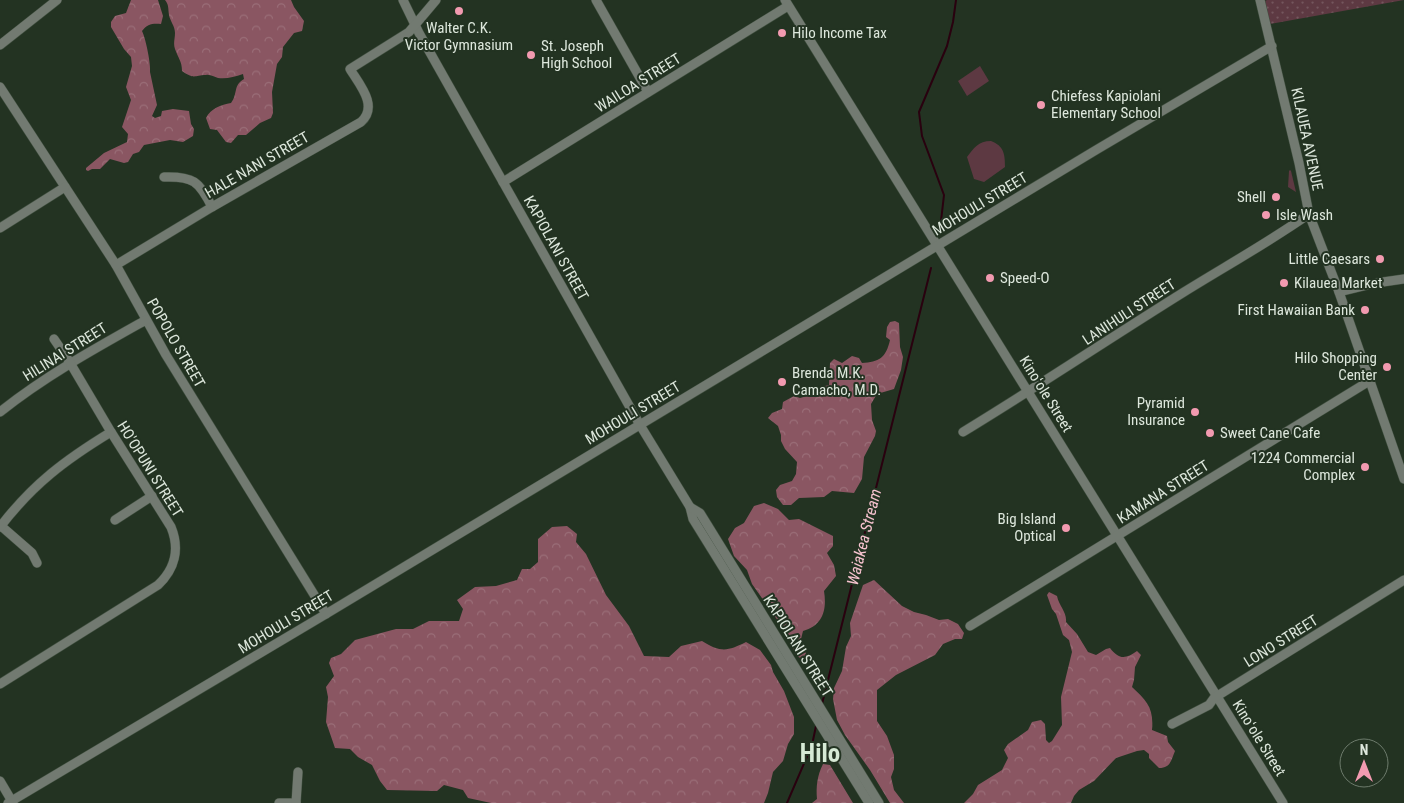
<svg xmlns="http://www.w3.org/2000/svg" width="1404" height="803" viewBox="0 0 1404 803" font-family="'Roboto Condensed',sans-serif">
<style>
.grass{fill:#5d3942}
.forest{fill:url(#forest-crowns)}
.park{fill:url(#park-dots)}
.lines{fill:none;stroke-linecap:round;stroke-linejoin:round}
.stream{stroke:#29010f;stroke-width:2}
.minor-casing{stroke:#415040;stroke-width:10}
.minor{stroke:#727a71;stroke-width:9}
.poi-dot{fill:#f29ab0;stroke:#233322;stroke-width:2}
.labels{text-anchor:middle;dominant-baseline:central;stroke-width:4;stroke-linejoin:round;paint-order:stroke}
.poi-label{font-size:15px;fill:#dde7dc;stroke:#233322;text-anchor:start}
.street-label{font-size:15px;fill:#dde7dc;stroke:#233322}
.water-label{font-size:16px;font-style:italic;fill:#f7c3cf;stroke:#233322}
.town-label{font-size:25px;font-weight:bold;fill:#d6ead5;stroke:#233322}
</style>
<defs>
<pattern id="forest-crowns" width="20" height="18" patternUnits="userSpaceOnUse" patternTransform="scale(1.25)"><rect width="20" height="18" fill="#8a5662"/><path d="M2 6a3 3 0 1 1 6 0M12 15a3 3 0 1 1 6 0" fill="none" stroke="#9a6e78"/></pattern>
<pattern id="park-dots" width="8" height="8" patternUnits="userSpaceOnUse" patternTransform="scale(1.25)"><rect width="8" height="8" fill="#5d3942"/><path d="M2 2h.1M6 6h.1" fill="none" stroke="#74565d" stroke-width="1.8" stroke-linecap="round"/></pattern>
</defs>
<rect width="100%" height="100%" fill="#233322"/>
<!-- grass -->
<g class="grass">
<polygon points="980,66 989,81 967,96 958,81"/>
<path d="M991,141C1004,146 1005,154 1005,167L984,182L974,179L967,157C974,148 978,141 991,141Z"/>
<polygon points="1290,170 1291,171 1296,192 1288,187 1289,171"/>
</g>
<!-- forest -->
<g class="forest">
<path d="M131,0H158L163,16L161,24C153,23 147,24 142,31C146,39 151,65 150,72L157,105L152,116L155,118L161,116L162,111L173,109L189,111L191,124L194,129L193,136L183,142L170,140L144,145L139,152L133,154L128,162L124,163L110,159L100,169H92L88,171L86,170V168L104,153L127,142L128,134L122,127L131,100L126,87L132,66L131,57L124,49L111,27V22L115,16L126,13Z"/>
<path d="M165,0H291L294,7L304,21L302,31L294,33L283,47L282,57L277,64L272,92L273,113L271,118L260,123L246,135H238L231,143L226,142L217,130L210,129L206,118C211,108 221,105 231,103C238,94 233,85 244,79L243,74C234,77 227,79 218,78C214,77 210,74 206,75C194,75 195,80 182,71C182,61 178,58 175,49C173,43 175,39 175,33C175,26 170,21 169,15C168,8 169,5 165,0Z"/>
<path d="M895,321L899,323L900,347L903,357L901,370L894,389L877,394L871,404L872,420L876,431L875,436L864,457L862,479L854,493L832,491L824,497L799,498L791,505H783L777,497L776,490L780,485L792,481L796,474L797,462L785,449L781,441V435L778,426L768,418L772,413L782,409L783,402L794,396L800,398L807,396L813,389L829,385L830,363L834,359L842,363L852,356L859,358L862,363C879,362 886,358 890,340L886,337L887,327L890,322Z"/>
<path d="M764,503L778,509L789,520L799,519L833,536V546L827,553L834,565L836,576L824,591C827,610 823,625 803,631L801,639L806,654L803,659C794,656 792,650 793,642L752,584L747,570L734,556L728,539L735,528L744,523L754,506Z"/>
<path d="M567,526L577,534L576,542L586,554L606,595L629,626L644,656L669,657L681,646L702,641C721,653 728,651 746,642L760,650L771,665L773,672L784,691L794,717V734L788,744L783,761L773,772L768,793L764,803H491L468,798L463,790L444,785L437,791L387,790L380,781L372,765L358,757L350,749L335,748L326,722L328,697L326,687L334,676L329,663L331,658L341,654L355,640L396,629H413L429,621H459L463,609L457,600L475,587L496,586L517,580L522,569H530L538,562V539L552,527Z"/>
<polygon points="874,580 902,606 914,612 926,615 939,620 948,619 958,624 964,633 962,639 955,639 943,644 935,655 896,675 877,690 877,721 887,736 894,755 894,769 891,777 894,790 904,803 890,803 870,770 845,735 837,720 833,699 834,688 842,671 846,647 851,636 850,623 863,585"/>
<path d="M1049,592L1057,596C1059,606 1067,612 1066,622L1077,634L1088,652L1096,655L1106,649L1110,648C1119,660 1126,659 1137,651L1141,655L1135,667L1134,680L1132,687C1147,701 1154,708 1152,730L1167,736L1168,742L1175,751C1171,760 1171,768 1159,768L1149,758V754L1144,750L1137,751L1116,758L1094,781L1079,790L1074,796L1071,803H964L973,794L978,785L1002,770L1008,758L1004,750L1008,744L1028,730L1032,722L1041,720L1045,724L1046,740L1049,743L1052,741L1062,725L1061,697L1072,652L1069,640L1063,635L1056,614L1052,609L1047,595Z"/>
<path d="M823,764L830,765L853,803H812L817,799C816,787 817,776 823,764Z"/>
</g>
<!-- park -->
<polygon class="park" points="1267,0 1404,0 1270,24 1265,1"/>
<g class="lines">
<!-- stream -->
<g class="stream">
<polyline points="941,221 944,195 922,136 919,112 947,46 953,22 956,0"/>
<polyline points="822,704 931,268"/>
<polyline points="787,803 812,745 816,726"/>
</g>
<!-- minor casing -->
<g class="minor-casing">
<g id="minor">
<polyline points="403,0 419,33 640,425 690,507 693,519 869,803"/>
<polyline points="596,0 648,92"/>
<polyline points="785,0 1283,803"/>
<polyline points="1260,0 1299,163 1309,214 1339,292 1404,479"/>
<polyline points="0,45 57,0"/>
<polyline points="0,87 116,265 166,355 326,614"/>
<path d="M164,177C193,176 199,181 212,207"/>
<polyline points="503,182 788,6"/>
<polyline points="0,228 65,187"/>
<path d="M116,265L212,207L361,122C379,106 359,84 350,69L409,32L436,0"/>
<polyline points="1339,292 1376,283 1404,279"/>
<path d="M0,412C45,376 96,348 146,320"/>
<path d="M963,432C1037,387 1110,338 1184,292C1226,266 1269,242 1309,214"/>
<polyline points="690,507 700,513 879,803"/>
<polyline points="115,520 152,496"/>
<polyline points="1,526 32,553 37,563"/>
<path d="M0,527C33,484 65,460 111,432"/>
<polyline points="970,626 1371,380"/>
<path d="M0,684L158,585C175,569 180,549 171,527L111,432L69,361L54,339"/>
<polyline points="1172,724 1209,705 1214,698 1404,580"/>
<polyline points="0,781 13,803"/>
<polyline points="8,803 326,614 1096,150 1272,46"/>
<polyline points="279,803 296,803"/>
<polyline points="296,803 298,772"/>
</g>
</g>
<!-- minor -->
<use href="#minor" class="minor"/>
</g>
<!-- markers -->
<g class="poi-dot">
<circle cx="459" cy="11" r="5"/>
<circle cx="782" cy="33" r="5"/>
<circle cx="531" cy="55" r="5"/>
<circle cx="1041" cy="105" r="5"/>
<circle cx="1276" cy="197" r="5"/>
<circle cx="1266" cy="215" r="5"/>
<circle cx="1380" cy="259" r="5"/>
<circle cx="990" cy="278" r="5"/>
<circle cx="1284" cy="283" r="5"/>
<circle cx="1365" cy="310" r="5"/>
<circle cx="1387" cy="367" r="5"/>
<circle cx="782" cy="382" r="5"/>
<circle cx="1195" cy="412" r="5"/>
<circle cx="1210" cy="433" r="5"/>
<circle cx="1365" cy="467" r="5"/>
<circle cx="1066" cy="528" r="5"/>
</g>
<g class="labels">
<!-- poi labels -->
<g class="poi-label">
<text x="459" y="28" text-anchor="middle">Walter C.K.<tspan x="459" dy="17">Victor Gymnasium</tspan></text>
<text x="792" y="33">Hilo Income Tax</text>
<text x="541" y="46">St. Joseph<tspan x="541" dy="17">High School</tspan></text>
<text x="1051" y="96">Chiefess Kapiolani<tspan x="1051" dy="17">Elementary School</tspan></text>
<text x="1266" y="197" text-anchor="end">Shell</text>
<text x="1276" y="215">Isle Wash</text>
<text x="1370" y="259" text-anchor="end">Little Caesars</text>
<text x="1000" y="278">Speed-O</text>
<text x="1294" y="283">Kilauea Market</text>
<text x="1355" y="310" text-anchor="end">First Hawaiian Bank</text>
<text x="1377" y="358" text-anchor="end">Hilo Shopping<tspan x="1377" dy="17">Center</tspan></text>
<text x="792" y="373">Brenda M.K.<tspan x="792" dy="17">Camacho, M.D.</tspan></text>
<text x="1185" y="403" text-anchor="end">Pyramid<tspan x="1185" dy="17">Insurance</tspan></text>
<text x="1220" y="433">Sweet Cane Cafe</text>
<text x="1355" y="458" text-anchor="end">1224 Commercial<tspan x="1355" dy="17">Complex</tspan></text>
<text x="1056" y="519" text-anchor="end">Big Island<tspan x="1056" dy="17">Optical</tspan></text>
</g>
<!-- street labels -->
<g class="street-label">
<text transform="translate(638 83) rotate(-32)">WAILOA STREET</text>
<text transform="translate(1307 139) rotate(78)">KILAUEA AVENUE</text>
<text transform="translate(257 165) rotate(-30)">HALE NANI STREET</text>
<text transform="translate(980 204) rotate(-31)">MOHOULI STREET</text>
<text transform="translate(556 248) rotate(61)">KAPIOLANI STREET</text>
<text transform="translate(1129 312) rotate(-33)">LANIHULI STREET</text>
<text transform="translate(176 343) rotate(60)">POPOLO STREET</text>
<text transform="translate(65 352) rotate(-32)">HILINAI STREET</text>
<text transform="translate(1046 394) rotate(58)">Kinoʻole Street</text>
<text transform="translate(633 413) rotate(-31)">MOHOULI STREET</text>
<text transform="translate(150 469) rotate(58)">HO'OPUNI STREET</text>
<text transform="translate(1163 492) rotate(-32)">KAMANA STREET</text>
<text transform="translate(286 622) rotate(-31)">MOHOULI STREET</text>
<text transform="translate(1281 641) rotate(-32)">LONO STREET</text>
<text transform="translate(798 646) rotate(58)">KAPIOLANI STREET</text>
<text transform="translate(1259 738) rotate(58)">Kinoʻole Street</text>
</g>
<!-- water labels -->
<g class="water-label">
<text transform="translate(864 537) rotate(-76)">Waiakea Stream</text>
</g>
<!-- town labels -->
<g class="town-label">
<text x="820" y="753">Hilo</text>
</g>
</g>
<!-- north arrow -->
<g transform="translate(1364 763)"><circle r="24" fill="#233322" stroke="#6d7b6c"/>
<path d="M0-4L9 19L0 12L-9 19Z" fill="#f29ab0"/>
<text y="-8" font-size="14" font-weight="bold" text-anchor="middle" fill="#dde7dc">N</text>
</g>
</svg>
